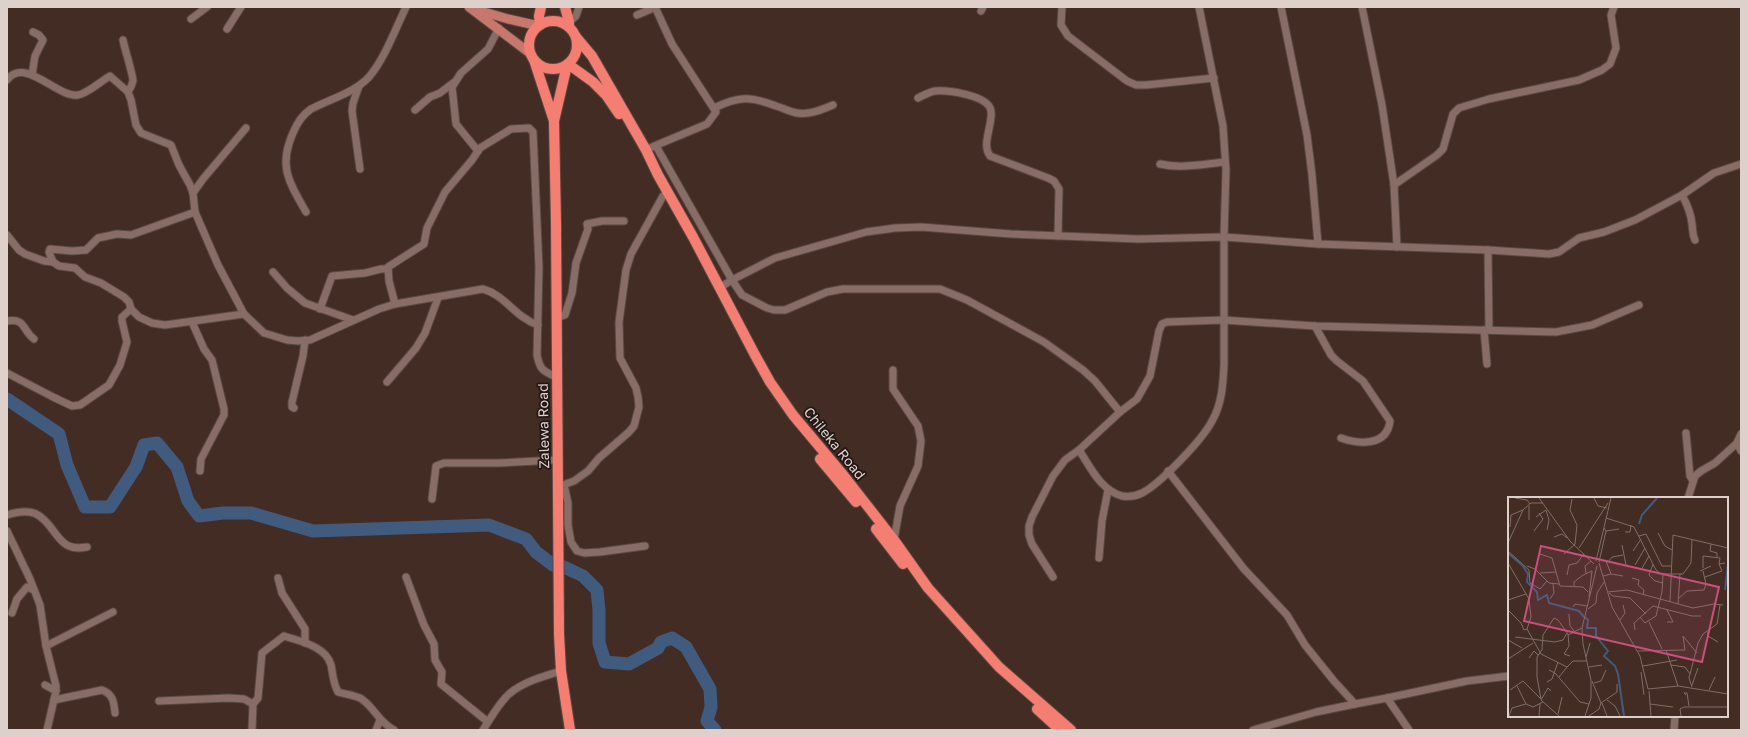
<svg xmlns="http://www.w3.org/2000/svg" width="1748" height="737" viewBox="0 0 1748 737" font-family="'Golos Text',sans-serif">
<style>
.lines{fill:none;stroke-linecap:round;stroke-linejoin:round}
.river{stroke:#415b7e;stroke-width:13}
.minor-casing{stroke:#5a4942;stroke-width:9}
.major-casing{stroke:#5a4942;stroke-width:11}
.highway-casing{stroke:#5a4942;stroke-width:12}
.minor{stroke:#876d65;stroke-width:7}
.major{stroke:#c8776c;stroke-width:9}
.highway{stroke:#f37e71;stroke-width:10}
.labels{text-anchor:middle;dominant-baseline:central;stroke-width:3.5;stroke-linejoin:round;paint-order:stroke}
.street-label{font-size:14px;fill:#ded0cb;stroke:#211714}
.inset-river{fill:none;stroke:#415b7e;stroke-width:2}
.inset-road{fill:none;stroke:#806e67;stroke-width:1}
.view{fill:#ca4f7d;fill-opacity:0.15;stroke:#ca4f7d;stroke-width:2}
.inset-edge{fill:none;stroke:#ded0cb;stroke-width:2}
</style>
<rect width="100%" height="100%" fill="#422c24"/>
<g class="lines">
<!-- river -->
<g class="river">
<polyline points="7,399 59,434 67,465 85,507 110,507 136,467 144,445 157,443 177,467 188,501 199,516 223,513 251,513 313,531 489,525 526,539 536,552 553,565"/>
<polyline points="564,567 583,576 597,590 599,610 599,643 605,662 629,664 658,648 661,642 672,638 686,647 710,689 711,707 707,721 715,730"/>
</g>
<!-- minor casing -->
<g class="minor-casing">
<g id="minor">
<polyline points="1062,7 1061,25 1068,36 1127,81 1136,85 1146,85 1214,78"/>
<polyline points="1281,7 1307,135 1312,175 1318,244"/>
<polyline points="1362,7 1382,105 1394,185 1397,247"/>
<polyline points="981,11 983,7"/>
<polyline points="637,15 651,9"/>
<polyline points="191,19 207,7"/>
<polyline points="569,22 576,16 579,7"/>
<polyline points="227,29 241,7"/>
<path d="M123,40C125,50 133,75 133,81C132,85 130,89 128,92"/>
<polyline points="32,75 35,56 43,40 39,35 33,32"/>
<path d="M7,80C25,56 57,98 78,95C87,94 101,81 110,76L128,92L131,100L136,125L141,133L171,145L179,165L190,185L193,193L195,212L218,265L244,314L264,333L287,340L298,341L310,340L379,309L395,304L483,289C505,295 516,318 538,325"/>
<polyline points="359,86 353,103 352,111 360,169"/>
<path d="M918,98C924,95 929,92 935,91C947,90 989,95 991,111C993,125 981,144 990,156L1048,178L1054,181L1059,189L1058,236"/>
<path d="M714,108C739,96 750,96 776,106C783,108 790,112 797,113C809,115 821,110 833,105"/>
<polyline points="415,110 430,97 440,93 453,83"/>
<polyline points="656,146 732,280 742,295 767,308 774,310 785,310 827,292 843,289 940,289 967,300 1044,342 1083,370 1095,381 1120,412"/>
<polyline points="652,147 707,124 716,112 672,44 655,7"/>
<polyline points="478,151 456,124 452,87 461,73 488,49 499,28"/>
<path d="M1160,164C1182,169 1203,164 1225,162"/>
<polyline points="1394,185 1437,155 1443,149 1453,114 1459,108 1489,99 1579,80 1602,70 1610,64 1616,48 1611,15 1614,7"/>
<polyline points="193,193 203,179 246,128"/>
<path d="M1682,195C1687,204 1691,214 1692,224C1693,230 1692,234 1695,240"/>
<path d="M306,212C289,182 278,166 293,133C297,123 302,115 311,109C330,99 354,93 369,77C384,60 396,28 406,7"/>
<polyline points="7,235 19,250 25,254 44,261 53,262 59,266 75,268 85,277 101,283 124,297 129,302 131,309 139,317 152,323 165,325 244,314"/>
<polyline points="1488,250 1489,330"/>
<polyline points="53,262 49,252 50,249 72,251 86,250 98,238 117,234 131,235 195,212"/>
<polyline points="273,272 287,288 305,303 353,320"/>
<polyline points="719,288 732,280 775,258 866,232 895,228 921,227 1011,234 1138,239 1224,237 1318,244 1488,250 1549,254 1559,252 1579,238 1604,232 1635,220 1682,195 1714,173 1741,164"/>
<path d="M395,304L389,281L388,267L424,244L427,228L445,192L472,160L480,148L511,129L529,128L533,132L539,267L537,355C540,370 543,371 556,377"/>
<polyline points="320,309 332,276 365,273 381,269 388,269"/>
<polyline points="556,318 565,315 572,293 576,263 588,229 587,224 602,221 624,221"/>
<path d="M7,321C26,318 22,330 34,339"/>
<polyline points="192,322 204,349 212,360 224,409 224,415 201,459 200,471"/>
<path d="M1315,326L1331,355L1337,361L1363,381L1390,421C1387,447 1358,444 1341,438"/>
<polyline points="1484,330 1487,364"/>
<polyline points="893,370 893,389 918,426 921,441 918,466 900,506 894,540"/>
<polyline points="7,373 53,397 72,406 80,405 109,385 120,365 127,342 122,321 122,317 131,309"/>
<polyline points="387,382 416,348 425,333 438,298"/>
<polyline points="294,408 292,407 292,402 303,356 305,340"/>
<polyline points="1686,433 1690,476 1693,481"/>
<polyline points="1737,443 1741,451"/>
<path d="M1079,450C1090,466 1100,490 1122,496C1128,497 1136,496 1142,493C1160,484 1203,439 1212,421C1222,404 1223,384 1224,365V237L1226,170L1223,126L1199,7"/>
<polyline points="1168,471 1244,569 1287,615 1305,645 1334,681 1355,704"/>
<polyline points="564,485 568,503 568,525 571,542 577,551 584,553 600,552 645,546"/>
<polyline points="558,487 574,481 588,471 599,458 629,432 634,426 639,407 638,397 636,388 620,358 619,322 626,270 631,254 663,196"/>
<polyline points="1688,498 1695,476 1701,471 1715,463 1737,443 1741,434"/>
<polyline points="432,499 436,466 444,463 499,463 557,460"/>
<path d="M7,515C32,507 41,513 55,533C59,538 63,544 69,546C75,549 81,548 87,547"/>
<polyline points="7,531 30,579 40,605 46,646 56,686 56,691 47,730"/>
<polyline points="1099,558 1102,521 1108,490"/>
<polyline points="406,577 424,625 434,644 435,660 442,672 441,684 488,722"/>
<polyline points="1053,577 1032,544 1029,535 1029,526 1032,517 1053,476 1065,460 1079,450 1120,412 1137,399 1150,376 1159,331 1162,324 1167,322 1223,320 1315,326 1556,332 1592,325 1639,305"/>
<polyline points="278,578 282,593 305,629 305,643"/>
<polyline points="12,613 17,599 27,587 34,590"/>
<polyline points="46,646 113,612"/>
<polyline points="45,685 56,691"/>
<polyline points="1387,698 1409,730"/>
<path d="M54,700L102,690C113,694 114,702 115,713"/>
<polyline points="159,701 228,698 244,699 253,704"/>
<path d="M252,730L253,704L258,698L262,653L284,636C299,641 326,646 331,665C333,675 333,683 338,692C344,694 354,695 360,698C373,705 378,722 394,730"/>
<polyline points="376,730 380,720"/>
<path d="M483,730C491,718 498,704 509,694C523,682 544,676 561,671"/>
<polyline points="1253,730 1316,712 1355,704 1387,698 1467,681 1509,676"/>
<polyline points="1674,730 1675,716"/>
</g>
</g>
<!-- major casing -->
<g class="major-casing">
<g id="major">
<polyline points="469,7 531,54"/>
<polyline points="477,10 508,19 539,26"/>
</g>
</g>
<!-- highway casing -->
<g class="highway-casing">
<g id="highway">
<polyline points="565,7 569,22 569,27"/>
<circle cx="553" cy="45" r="24"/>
<polyline points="540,25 539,16 541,7"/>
<polyline points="576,37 592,56 646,150 658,175 693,237 755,355 770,382 793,415 844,476 894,540 928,588 999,667 1071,730"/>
<polyline points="534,60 554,121"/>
<polyline points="568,64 593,82 606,95 619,114"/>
<polyline points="567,65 554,121 556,223 559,634 561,671 570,730"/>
<polyline points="820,459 856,502"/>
<polyline points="876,529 903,564"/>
<polyline points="1037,709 1060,730"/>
</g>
</g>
<!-- minor -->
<use href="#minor" class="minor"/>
<!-- major -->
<use href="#major" class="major"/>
<!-- highway -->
<use href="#highway" class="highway"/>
</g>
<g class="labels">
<!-- street labels -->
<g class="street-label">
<text transform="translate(543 426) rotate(-91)">Zalewa Road</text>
<text transform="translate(835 443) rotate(51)">Chileka Road</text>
</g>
</g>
<!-- overview -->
<g transform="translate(1508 497)">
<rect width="220" height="220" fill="#422c24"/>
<path class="inset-river" d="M131,27L134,18L149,1M0,56L15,69L20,77L19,85L29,95L30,103L39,98L41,106L71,114L76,120M217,93L220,67M77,120L80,123L79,131H88V139L100,154L96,159L107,169L110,177L116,219"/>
<path class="inset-road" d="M7,1L19,3L22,7M31,1L62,44L86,67M86,1L90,9L99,11M21,9V23M38,13L41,23L39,33M28,20L38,13M98,21L126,30L148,73L153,77H175L183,66L184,42M2,30L3,18L15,13M96,31L98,34L111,32M26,34L35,22L31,16M117,35H122L123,28M150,36L157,49L164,53M131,39L138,37L154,69H163M46,40L54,37L59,41M0,46L15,13L23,6H35M203,47L202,54L209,56V61M114,48L118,68M71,51L100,6M0,54L21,73L22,86L32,92L39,84M125,54L133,42M32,57L44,61L52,89L75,90L80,95M56,57L67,47L69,28L62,13L64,2M88,64L103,1M91,65L98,34M100,65L104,60L115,58M0,66L21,102L23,120L19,132M91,66L104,110L132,159L140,192M145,67L141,78L147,84L155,86M127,68L137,51M19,69L27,72L41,86L51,87M195,71V59L212,61L211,67L217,66M133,73L141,59M192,74L203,69M195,74L198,87M32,76L48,75M78,76L77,69L83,64M103,77L115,79M59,78L61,68L69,66L76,57M95,79L103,77L98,64M197,80L214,74L211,67M124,81L131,83L130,88L136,93L135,98M66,89V85L75,78L84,74L81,100M100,95L119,93L185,111L206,107L215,108M101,96L105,99L122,101L138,117M171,101L179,94L196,93L198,87L212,91M42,102L46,96L45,86M0,103L18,97M162,105L165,38L220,51M170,107L172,77M65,110L67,107L79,109M80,112L88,106L89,96L96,85M0,113L13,126L16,133L19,132L33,157L59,170L65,164H78M61,117L62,129L66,134M132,120L137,126L148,119L154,95L155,77M112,123L117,116L115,108M141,125L154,152M159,125H165L159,113M127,133L126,126L145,109L184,119H193M200,135V139L210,145M60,138L74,131M175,139L189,156M7,140L47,145L55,143L59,136M0,143L14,151M158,153L170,189M130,154L177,153L175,139M78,160L82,146M21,161L26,154L30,158M0,162L25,146M163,168L177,170L182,177M135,169L169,163M81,170L94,168M41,173L47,176L72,205L81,207M133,175L136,198M51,180L59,170M39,185L44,182L50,165M86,186L93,184L98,173M184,188L190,171M9,189L18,207L25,210L35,205M184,190L181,181L190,146L195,137L209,127L212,108M140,192L170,189L220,197M2,193L15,184L33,202M201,193L207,180M43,194L40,191L33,203L51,219M141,194L143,219M178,198L176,196H179L181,209M33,202L29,180V160L34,153L35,138L46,121L50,123L60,137L61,149L56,157L62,159M99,203L107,209L112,219M93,206L109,195V187M94,206L99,219M142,207L165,210M50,217L54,200M1,219L4,211L18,207M31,219L32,207M77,219L83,201V183L75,147L74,131L89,69M81,219L91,212L93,206L84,184M173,219L172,212L176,210H220"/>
<path class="view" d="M33,49L211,90L194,165L16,124Z"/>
<rect width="220" height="220" class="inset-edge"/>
</g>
<!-- border -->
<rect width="1748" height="737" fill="none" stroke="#ded0cb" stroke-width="16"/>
</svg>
